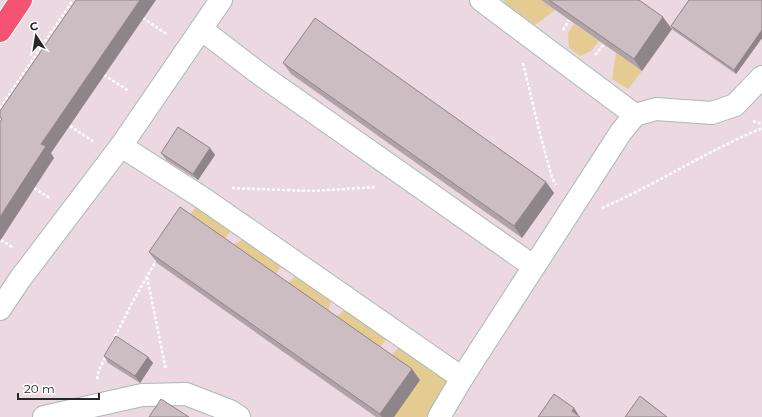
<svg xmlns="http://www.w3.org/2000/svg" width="762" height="417" viewBox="0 0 762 417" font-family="Montserrat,sans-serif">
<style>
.green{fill:#e4cb92}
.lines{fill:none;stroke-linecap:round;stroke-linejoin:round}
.minor-casing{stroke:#a8b9b6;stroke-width:24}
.major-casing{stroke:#fff;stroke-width:24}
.path{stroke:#fff;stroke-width:2.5;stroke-dasharray:3 2;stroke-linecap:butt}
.minor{stroke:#fff;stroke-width:22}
.major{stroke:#f55373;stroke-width:22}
.wall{fill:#afa3a8}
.shaded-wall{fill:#8f8488}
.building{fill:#ccbdc3;stroke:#8f8488}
</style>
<rect width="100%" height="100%" fill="#ebd8e0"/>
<!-- green -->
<g class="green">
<polygon points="504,0 541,0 555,10 535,25 504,2"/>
<polygon points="574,24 599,41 591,51 580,56 569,48 568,33"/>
<polygon points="616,53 642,71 628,89 612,79"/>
<polygon points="198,204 233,228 222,242 188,218"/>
<polygon points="246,238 283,263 273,278 229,247"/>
<polygon points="298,274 332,297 327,315 285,286"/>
<polygon points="348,307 388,336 378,351 333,320"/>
<polygon points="401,346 448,381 426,417 394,417 388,358"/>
</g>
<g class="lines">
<!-- minor casing -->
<g class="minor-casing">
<g id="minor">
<polyline points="201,29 261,75 533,266"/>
<polyline points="635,115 656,109 712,113 735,105 762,77"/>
<polyline points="121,146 201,197 462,378"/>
<polyline points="0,309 20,279 121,146 221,0"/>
<polyline points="44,417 142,395 186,394 230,411 239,417"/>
<polyline points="439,417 462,378 621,132 635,115 481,0"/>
</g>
</g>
<!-- major casing -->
<g class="major-casing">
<polyline id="major" points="0,31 21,0"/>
</g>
<!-- path -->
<g class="path">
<polyline points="143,18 168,35"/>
<polyline points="563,30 569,20"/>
<polyline points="595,55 604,44"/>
<polyline points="523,63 539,130 552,178 556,185"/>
<polyline points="104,75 129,91"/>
<polyline points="0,108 73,0"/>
<polyline points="753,121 762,124"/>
<polyline points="70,126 94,142"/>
<polyline points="34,188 51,199"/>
<polyline points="232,188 311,191 377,187"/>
<path d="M602,208C657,184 707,151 762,128"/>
<polyline points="1,240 12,247"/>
<polyline points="147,277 166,370"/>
<polyline points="113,341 133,301 157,259"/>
<polyline points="97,379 99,370 106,356"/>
</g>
<!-- minor -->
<use href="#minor" class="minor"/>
<!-- major -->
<use href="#major" class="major"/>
</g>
<!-- wall -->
<g class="wall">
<polygon points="541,0 639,0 672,29 642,71"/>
<polygon points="762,0 762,38 736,74 673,30 671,26"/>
<polygon points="283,63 546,182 554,193 522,238 291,74"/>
<polygon points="210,148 215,155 198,180 166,160 161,153"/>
<polygon points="149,252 420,380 394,417 376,417 157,263"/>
<polygon points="104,356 148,357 153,363 140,383 108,363"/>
</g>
<!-- shaded-wall -->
<g class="shaded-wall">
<polygon points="140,0 156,0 51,153 54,158 0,241 0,217 41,144"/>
<polygon points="663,17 672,29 642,71 634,59"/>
<polygon points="762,30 762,38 736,74 734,70"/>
<polygon points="210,148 215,155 198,180 193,174"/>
<polygon points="546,182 554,193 522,238 514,226"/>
<polygon points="148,357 153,363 140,383 135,376"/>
<polygon points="412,369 420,380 394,417 382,417 380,414"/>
<polygon points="574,408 578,414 576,417 572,411"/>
</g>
<!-- building -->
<g class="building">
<polygon points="76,0 140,0 41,144 46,146 0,217 0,122 2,119 0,117 0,111"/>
<polygon points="549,0 639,0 663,17 634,59"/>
<polygon points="689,0 762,0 762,30 734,70 671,26"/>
<polygon points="315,18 546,182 514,226 283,63"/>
<polygon points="178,127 210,148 193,174 161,153"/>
<polygon points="180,207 412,369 380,414 149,252"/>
<polygon points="116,336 148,357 135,376 104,356"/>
<polygon points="554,394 574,408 572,411 580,417 538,417"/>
<polygon points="640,396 667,417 625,417"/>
<polygon points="161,399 189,417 149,417"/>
</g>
<!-- north arrow -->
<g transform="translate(36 36) rotate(348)" stroke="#ffffff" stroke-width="3" paint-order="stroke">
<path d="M0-3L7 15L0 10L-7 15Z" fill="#272727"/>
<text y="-6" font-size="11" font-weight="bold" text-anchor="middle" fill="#272727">С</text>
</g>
<!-- scale -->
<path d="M18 393v6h81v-6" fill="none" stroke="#272727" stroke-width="2"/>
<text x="24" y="393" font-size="12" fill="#272727" stroke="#ffffff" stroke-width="3" paint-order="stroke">20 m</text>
</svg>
